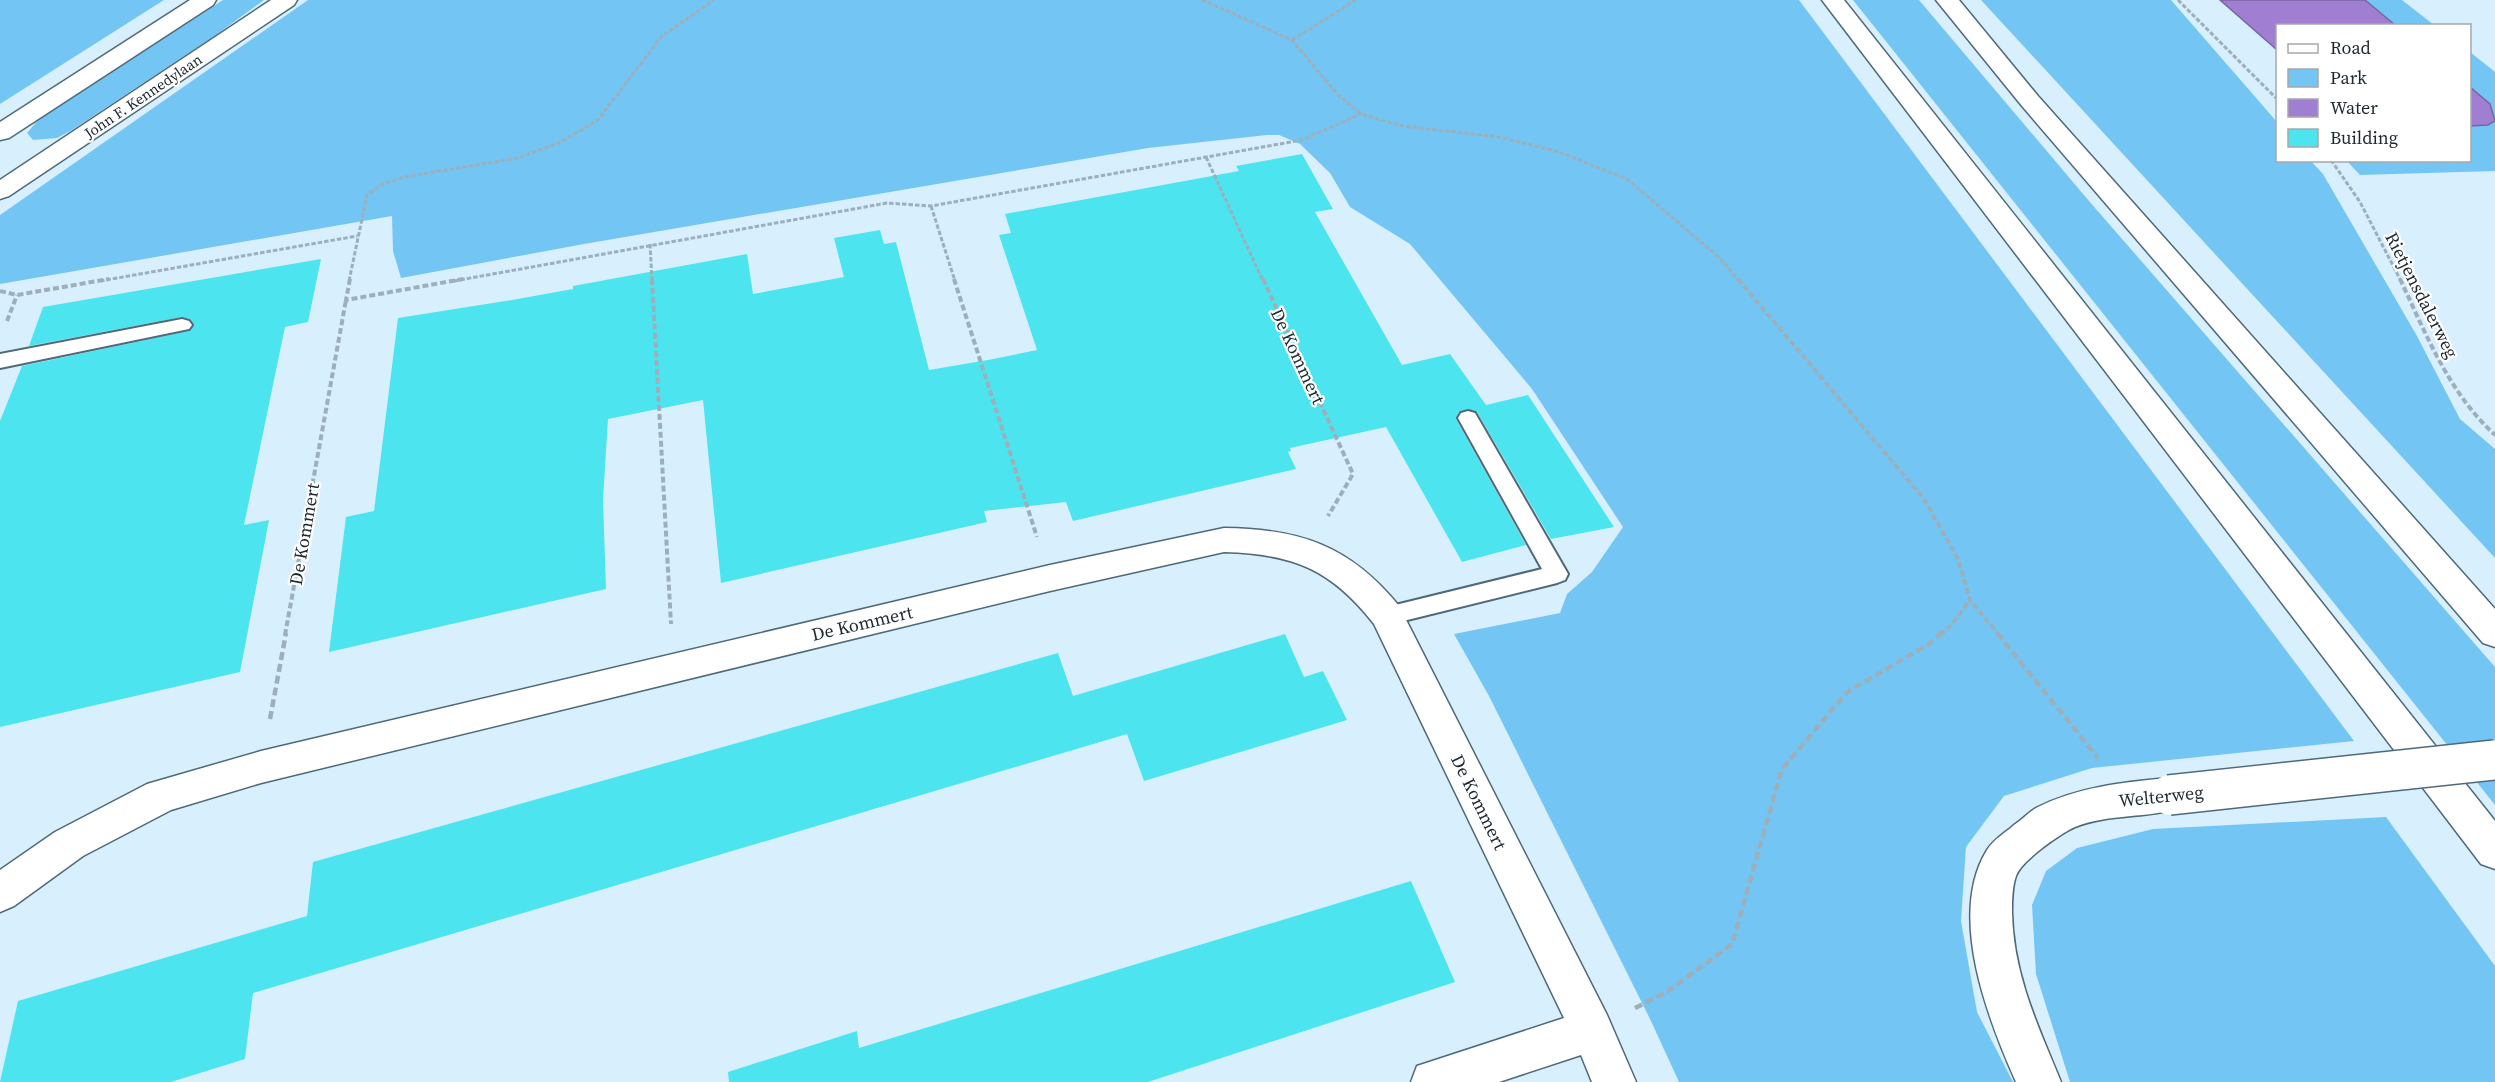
<svg xmlns="http://www.w3.org/2000/svg" width="2495" height="1082" viewBox="0 0 2495 1082" font-family="'Source Serif 4',serif">
<style>
.green{fill:#73c6f4}
.water{fill:#a07fd3;stroke:#7965a2;stroke-width:1.5}
.building{fill:#4ce5ef}
.lines{fill:none;stroke-linecap:round;stroke-linejoin:round}
.service-casing{stroke:#4f6978;stroke-width:4}
.minor-casing{stroke:#4f6978;stroke-width:3}
.tertiary-casing{stroke:#4f6978;stroke-width:3}
.motorway-casing{stroke:#4f6978;stroke-width:3}
.path-far2{stroke:#9cafbb;stroke-width:3;stroke-dasharray:4.5 2;stroke-linecap:butt}
.path-far1{stroke:#9cafbb;stroke-width:4;stroke-dasharray:6 3;stroke-linecap:butt}
.path{stroke:#9cafbb;stroke-width:4.5;stroke-dasharray:8 4;stroke-linecap:butt}
.service{fill:#fff;fill-rule:evenodd}
.minor{fill:#fff;fill-rule:evenodd}
.tertiary{fill:#fff;fill-rule:evenodd}
.motorway{fill:#fff;fill-rule:evenodd}
.minor-bridge-casing{stroke:#4f6978;stroke-width:42;stroke-linecap:butt}
.minor-bridge{stroke:#fff;stroke-width:39}
.labels{text-anchor:middle;dominant-baseline:central;stroke-width:4.5;stroke-linejoin:round;paint-order:stroke}
.far-street-label{font-size:15px;fill:#1d282f;stroke:#fff}
.street-label{font-size:18px;fill:#1d282f;stroke:#fff}
</style>
<rect width="100%" height="100%" fill="#d8effe"/>
<!-- green -->
<g class="green">
<polygon points="0,0 164,0 0,104"/>
<polygon points="223,0 264,0 216,35 72,130 57,138 33,140 27,133 39,119"/>
<polygon points="308,0 1799,0 2354,741 2092,768 2004,796 1966,847 1961,921 1977,1012 2013,1082 1679,1082 1651,1021 1489,696 1454,634 1560,613 1567,594 1592,572 1623,527 1532,389 1410,244 1350,207 1330,173 1300,144 1279,135 1267,135 1148,148 584,244 401,278 393,251 392,216 0,284 0,215"/>
<polygon points="1853,0 1919,0 2089,201 2495,667 2495,805"/>
<polygon points="1981,0 2171,0 2277,122 2278,160 2311,161 2323,174 2417,336 2460,419 2495,449 2495,558"/>
<polygon points="2365,0 2402,0 2434,25 2395,25"/>
<polygon points="2470,52 2495,72 2495,171 2360,175 2347,161 2470,160 2470,126 2488,125 2490,104 2470,87"/>
<polygon points="2386,817 2495,966 2495,1082 2070,1082 2036,974 2032,905 2046,871 2077,848 2153,829"/>
</g>
<!-- water -->
<g class="water">
<polygon points="2220,0 2365,0 2395,25 2278,26 2277,50"/>
<polygon points="2470,87 2490,104 2495,121 2488,125 2470,126"/>
</g>
<!-- building -->
<g class="building">
<polygon points="1302,154 1333,209 1315,212 1402,365 1450,354 1486,405 1528,395 1614,527 1551,539 1477,412 1467,409 1459,412 1456,419 1526,545 1462,562 1386,427 1290,448 1291,451 1288,452 1296,469 1073,521 1066,502 984,511 987,522 721,583 703,400 608,419 603,500 606,589 329,652 346,517 374,511 398,318 512,300 573,289 573,286 747,254 753,294 844,277 834,238 880,230 884,244 896,242 929,370 988,360 1037,350 999,235 1011,233 1005,214 1239,171 1236,166"/>
<polygon points="321,259 308,322 285,327 244,525 269,520 240,672 0,727 0,421 22,366 189,331 194,325 190,319 182,317 29,346 43,307"/>
<polygon points="1285,634 1304,677 1323,671 1347,720 1144,781 1127,734 253,993 245,1059 171,1082 0,1082 18,1001 307,916 313,862 1058,653 1073,696"/>
<polygon points="1411,881 1455,982 1148,1082 729,1082 728,1072 857,1031 859,1048"/>
</g>
<g class="lines">
<!-- service casing -->
<g class="service-casing">
<g id="service">
<polygon points="182,319 189,321 192,325 189,329 0,368 0,354"/>
<polygon points="1468,411 1475,413 1568,574 1565,580 1557,583 1387,625 1379,623 1375,616 1379,609 1542,569 1458,418 1461,413"/>
</g>
</g>
<!-- minor casing -->
<g class="minor-casing">
<g id="minor">
<path d="M1224,528C1301,529 1350,546 1399,606L1607,1015L1636,1082H1592L1581,1055L1499,1082H1411L1417,1066L1564,1018L1374,624C1331,569 1293,554 1224,552L1050,591L261,783L171,810L83,856L14,906L0,912V870L55,832L147,784L261,751L1050,565Z"/>
<path d="M2169,778L2183,783L2188,795L2183,807C2148,819 2110,813 2075,827C2061,833 2021,861 2016,876C2012,887 2012,901 2012,912C2013,974 2038,1026 2061,1082H2016C1988,1019 1947,915 1987,850C1994,839 2005,833 2014,825C2022,820 2028,813 2036,808C2077,787 2124,782 2169,778Z"/>
</g>
</g>
<!-- tertiary casing -->
<g class="tertiary-casing">
<g id="tertiary">
<polygon points="190,0 216,0 213,5 9,138 0,140 0,122"/>
<polygon points="271,0 297,0 294,5 9,196 0,199 0,180"/>
</g>
</g>
<!-- motorway casing -->
<g class="motorway-casing">
<g id="motorway">
<polygon points="1822,0 1844,0 2495,821 2495,869 2481,864"/>
<polygon points="1936,0 1959,0 2038,96 2495,609 2495,647 2483,643 2022,106"/>
</g>
</g>
<!-- path-far2 -->
<g class="path-far2">
<polyline points="1202,0 1292,40 1336,93 1361,114 1402,126 1499,137 1559,152 1627,179 1720,258 1739,281"/>
<polyline points="2178,0 2278,100"/>
<polyline points="1292,40 1356,0"/>
<polyline points="1206,157 1263,281"/>
<polyline points="2331,160 2360,202 2401,281"/>
<polyline points="931,206 955,281"/>
<polyline points="650,244 652,281"/>
<polyline points="100,281 357,236"/>
<polyline points="349,281 367,195 383,184 404,177 518,158 559,143 598,120 661,37 714,0"/>
<polyline points="454,281 887,203 931,206 1302,140 1361,114"/>
</g>
<!-- path-far1 -->
<g class="path-far1">
<polyline points="350,279 346,300 463,279"/>
<polyline points="652,279 671,624"/>
<polyline points="954,279 1037,537"/>
<polyline points="1263,279 1353,474 1328,516"/>
<polyline points="1738,279 1924,499 1958,559 1970,600 1999,635"/>
<path d="M2400,279C2426,334 2449,393 2495,435"/>
<polyline points="0,291 17,295 109,279"/>
<polyline points="7,321 17,295"/>
<polyline points="285,635 346,300"/>
<polyline points="1940,635 1952,624 1970,600"/>
</g>
<!-- path -->
<g class="path">
<polyline points="1997,633 2098,758"/>
<polyline points="270,719 286,633"/>
<polyline points="1635,1008 1667,992 1732,944 1782,769 1847,692 1929,644 1941,633"/>
</g>
<!-- service -->
<use href="#service" class="service"/>
<!-- minor -->
<use href="#minor" class="minor"/>
<!-- tertiary -->
<use href="#tertiary" class="tertiary"/>
<!-- motorway -->
<use href="#motorway" class="motorway"/>
<!-- minor-bridge casing -->
<g class="minor-bridge-casing">
<polyline id="minor-bridge" points="2169,795 2495,760"/>
</g>
<!-- minor-bridge -->
<use href="#minor-bridge" class="minor-bridge"/>
</g>
<g class="labels">
<!-- far-street labels -->
<g class="far-street-label">
<text transform="translate(143 96) rotate(-34)">John F. Kennedylaan</text>
</g>
<!-- street labels -->
<g class="street-label">
<text transform="translate(2422 295) rotate(63)">Rietjensdalerweg</text>
<text transform="translate(1298 356) rotate(65)">De Kommert</text>
<text transform="translate(304 534) rotate(-80)">De Kommert</text>
<text transform="translate(862 623) rotate(-13)">De Kommert</text>
<text transform="translate(2161 796) rotate(-6)">Welterweg</text>
<text transform="translate(1479 802) rotate(64)">De Kommert</text>
</g>
</g>
<!-- legend -->
<rect x="2276" y="24" width="195" height="138" fill="#ffffff" stroke="#a5a9ac" stroke-width="1.5"/>
<rect x="2288" y="44" width="30" height="9" fill="#ffffff" stroke="#a5a9ac" stroke-width="1.5"/>
<text x="2330" y="54" font-size="18" fill="#1d282f">Road</text>
<rect x="2288" y="69" width="30" height="18" fill="#73c6f4" stroke="#a5a9ac" stroke-width="1.5"/>
<text x="2330" y="84" font-size="18" fill="#1d282f">Park</text>
<rect x="2288" y="99" width="30" height="18" fill="#a07fd3" stroke="#a5a9ac" stroke-width="1.5"/>
<text x="2330" y="114" font-size="18" fill="#1d282f">Water</text>
<rect x="2288" y="129" width="30" height="18" fill="#4ce5ef" stroke="#a5a9ac" stroke-width="1.5"/>
<text x="2330" y="144" font-size="18" fill="#1d282f">Building</text>
</svg>
